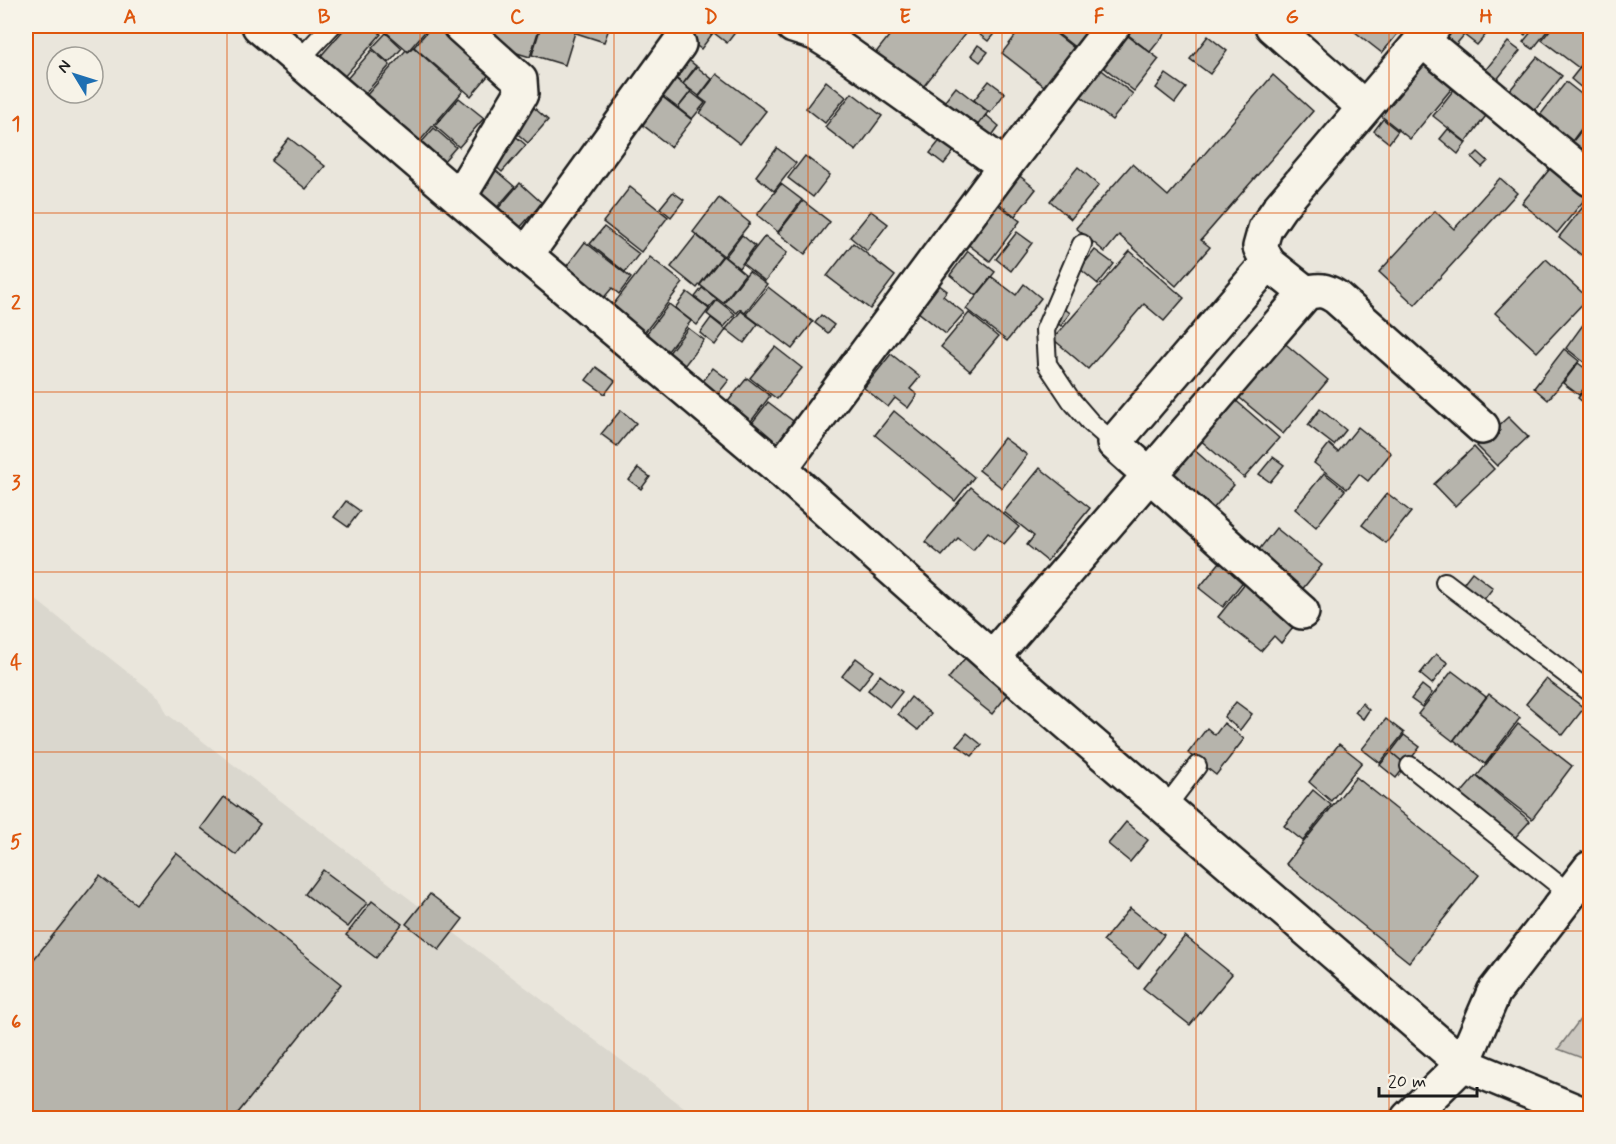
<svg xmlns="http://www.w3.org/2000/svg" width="1616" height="1144" viewBox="0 0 1616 1144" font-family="Mynerve,sans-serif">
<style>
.built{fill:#dad7ce}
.green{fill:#ccc8c0;stroke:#74726e;stroke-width:1.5}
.building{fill:#b6b4ac;stroke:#1c1c1c;stroke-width:1.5}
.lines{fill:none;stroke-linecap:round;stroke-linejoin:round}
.lane-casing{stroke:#1c1c1c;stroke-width:22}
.street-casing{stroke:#1c1c1c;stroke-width:38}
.primary-casing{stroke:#1c1c1c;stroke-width:38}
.lane{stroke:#f7f3e8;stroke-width:18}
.street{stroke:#f7f3e8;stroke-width:33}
.primary{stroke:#f7f3e8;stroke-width:33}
.grid{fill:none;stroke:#de560d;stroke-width:1.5;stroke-opacity:0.55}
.neatline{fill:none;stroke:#de560d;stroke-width:2}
.grid-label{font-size:20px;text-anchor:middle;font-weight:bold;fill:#de560d}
</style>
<rect width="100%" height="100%" fill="#eae6dc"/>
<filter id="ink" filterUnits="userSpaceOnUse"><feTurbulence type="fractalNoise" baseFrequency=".0167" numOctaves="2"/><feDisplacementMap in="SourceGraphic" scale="12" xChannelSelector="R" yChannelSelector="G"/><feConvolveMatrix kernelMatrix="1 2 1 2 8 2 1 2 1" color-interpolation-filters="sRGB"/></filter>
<g filter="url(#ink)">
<!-- built -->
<polygon class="built" points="26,592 159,697 167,714 697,1118 26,1118"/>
<!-- green -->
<polygon class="green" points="1590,1006 1590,1061 1558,1049"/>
<!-- building -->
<g class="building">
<polygon points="347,26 372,26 381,34 343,78 319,58"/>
<polygon points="379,26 430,26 408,51"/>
<polygon points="432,26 454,26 498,64 471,96 414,47"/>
<polygon points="483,26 540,26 530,57 478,41"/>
<polygon points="541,26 567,26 576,29 565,65 532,55"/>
<polygon points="579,26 610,26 604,42 576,33"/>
<polygon points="655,26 685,26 682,37 654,28"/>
<polygon points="694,26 703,26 713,33 701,49 685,37"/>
<polygon points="705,26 740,26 727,43"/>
<polygon points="897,26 954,26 965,34 916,96 870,60"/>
<polygon points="988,26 993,26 998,29 988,41 980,35"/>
<polygon points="1023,26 1046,26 1083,55 1053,93 1002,53"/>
<polygon points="1048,26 1102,26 1081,52"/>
<polygon points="1117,26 1171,26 1150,52"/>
<polygon points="1352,26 1404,26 1382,53 1350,28"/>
<polygon points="1441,26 1482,26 1489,31 1477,45 1464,35 1448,54"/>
<polygon points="1513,26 1532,26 1525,35"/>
<polygon points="1536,26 1551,26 1533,49 1523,42"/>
<polygon points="1553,26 1590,26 1590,53 1579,68 1542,40"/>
<polygon points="1121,31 1159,59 1134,91 1097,62"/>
<polygon points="386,33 402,48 389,63 372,48"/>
<polygon points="1208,36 1227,51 1210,74 1190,59"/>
<polygon points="1508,42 1520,51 1495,82 1483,73"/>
<polygon points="978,45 988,52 980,62 971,55"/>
<polygon points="413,47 463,91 419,142 366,96 406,50 408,52"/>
<polygon points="1416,49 1457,82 1410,139 1369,106"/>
<polygon points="372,50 390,65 363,96 345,81"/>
<polygon points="1590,55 1590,95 1571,79"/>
<polygon points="685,57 696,66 683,84 672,75"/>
<polygon points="1537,57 1562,76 1531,115 1506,95"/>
<polygon points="1095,65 1133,94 1112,120 1074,91"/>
<polygon points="697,67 712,79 699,96 683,84"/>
<polygon points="667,72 691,91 678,108 653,89"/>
<polygon points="717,74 766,111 740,144 700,113 707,103 699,97"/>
<polygon points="1166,74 1186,88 1175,103 1156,88"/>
<polygon points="1273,75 1313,111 1201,240 1210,247 1176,286 1119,235 1105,252 1076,228 1132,164 1168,196"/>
<polygon points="1463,78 1495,104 1466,142 1433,116"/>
<polygon points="826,81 846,97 825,123 806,108"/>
<polygon points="989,81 1005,93 990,113 974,100"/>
<polygon points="1566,82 1590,101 1590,117 1570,144 1537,119"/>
<polygon points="956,87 988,112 970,135 938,110"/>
<polygon points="651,88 692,120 671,147 630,115"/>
<polygon points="691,92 705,103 692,119 678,108"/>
<polygon points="852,93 882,116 856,151 825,127"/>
<polygon points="459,98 484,118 459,147 435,126"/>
<polygon points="525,100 548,120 528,143 505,123"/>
<polygon points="986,115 999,126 988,141 975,130"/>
<polygon points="1383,119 1398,131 1389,143 1374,131"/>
<polygon points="1590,120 1590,172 1565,151"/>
<polygon points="434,128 456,147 443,162 421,143"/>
<polygon points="507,129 526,145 502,172 484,156"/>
<polygon points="1448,129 1466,143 1458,154 1440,139"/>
<polygon points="945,134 959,145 944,164 930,153"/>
<polygon points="289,138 325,166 306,189 271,161"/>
<polygon points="777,148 796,163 774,191 756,176"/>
<polygon points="1478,152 1488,161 1482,167 1472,158"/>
<polygon points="805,156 830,175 813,197 788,178"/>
<polygon points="1558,159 1590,193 1557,233 1522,203"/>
<polygon points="487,163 515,187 493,212 466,188"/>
<polygon points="1078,167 1099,185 1071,219 1050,201"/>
<polygon points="1011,169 1036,189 1015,216 990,196"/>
<polygon points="1500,178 1517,193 1415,305 1379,272 1435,211 1454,229"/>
<polygon points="520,183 542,203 517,231 495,212"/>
<polygon points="781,184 802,200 778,232 757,215"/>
<polygon points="630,187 668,217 641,252 603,222"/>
<polygon points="673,192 684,200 671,217 660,208"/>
<polygon points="988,197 1020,221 990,261 957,236"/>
<polygon points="719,198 750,223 724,256 693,232"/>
<polygon points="1590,198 1590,262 1559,237"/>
<polygon points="803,201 830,222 805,254 778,233"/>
<polygon points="871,211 888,224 867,251 850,237"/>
<polygon points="604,227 639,254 625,272 590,244"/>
<polygon points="1017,232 1032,243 1011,271 996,259"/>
<polygon points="696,235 722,256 697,288 671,267"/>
<polygon points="742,235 755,246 739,268 725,257"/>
<polygon points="765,236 787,253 765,281 743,264"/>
<polygon points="585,242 631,278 619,294 612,288 601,301 563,271"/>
<polygon points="853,243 895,276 870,309 827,276"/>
<polygon points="1095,250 1114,264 1098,284 1080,269"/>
<polygon points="968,251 995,272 976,296 950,275"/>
<polygon points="1130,251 1184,298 1164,321 1144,304 1088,369 1053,339"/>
<polygon points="723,256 745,274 723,303 700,285"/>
<polygon points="650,257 683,283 645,332 612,306"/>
<polygon points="1546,259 1588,298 1537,352 1495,313"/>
<polygon points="749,271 767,284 745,313 740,309 737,313 724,303"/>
<polygon points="992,277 1016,295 1024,284 1041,298 1007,341 966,309"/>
<polygon points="938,284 947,291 943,296 964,313 946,334 917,311"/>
<polygon points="768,287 813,322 792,349 746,314"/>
<polygon points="702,288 717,299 709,308 695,297"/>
<polygon points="687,292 709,309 697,325 675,308"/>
<polygon points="717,300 735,314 724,327 707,314"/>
<polygon points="669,304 691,321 665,355 643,338"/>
<polygon points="1061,306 1070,313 1061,326 1052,319"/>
<polygon points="741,311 758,324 744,343 726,329"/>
<polygon points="969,313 998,337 970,371 941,347"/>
<polygon points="821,315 834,325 828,333 815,323"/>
<polygon points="1590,315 1590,367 1566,348"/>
<polygon points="711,318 726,330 715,345 700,333"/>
<polygon points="688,328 704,340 684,366 668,354"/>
<polygon points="1281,340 1328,380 1283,434 1235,394"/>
<polygon points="775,347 802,368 777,399 750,378"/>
<polygon points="1564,349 1579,361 1548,400 1534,388"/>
<polygon points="891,354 920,377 910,389 917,395 908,408 895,398 888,407 864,388"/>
<polygon points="1578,363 1590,372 1590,380 1579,395 1563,383"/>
<polygon points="596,367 615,381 605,394 586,380"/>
<polygon points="713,368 729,380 713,400 698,388"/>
<polygon points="747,378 770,396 746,428 722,409"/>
<polygon points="1590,382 1590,408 1578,398"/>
<polygon points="1233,398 1279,438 1244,478 1198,438"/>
<polygon points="768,402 797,424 777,450 748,428"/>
<polygon points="1320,409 1346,430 1334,445 1308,425"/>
<polygon points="621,410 636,423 617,446 601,434"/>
<polygon points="894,411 974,477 955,501 875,435"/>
<polygon points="1508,417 1528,437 1497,466 1477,446"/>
<polygon points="1358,427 1391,453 1368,481 1359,474 1347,489 1314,463 1329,444 1338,452"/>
<polygon points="1004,438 1027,455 1002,488 979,470"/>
<polygon points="1474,447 1494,469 1455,506 1434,484"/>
<polygon points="1192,448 1234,485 1205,518 1163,482"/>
<polygon points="1273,457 1284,465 1270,482 1259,474"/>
<polygon points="638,468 650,477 641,489 629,480"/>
<polygon points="1040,468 1090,508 1047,561 1027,545 1034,536 1004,512"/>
<polygon points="1324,473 1345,490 1316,527 1295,509"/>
<polygon points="971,487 1019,527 1004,544 988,532 973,550 958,538 942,556 925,542"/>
<polygon points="1387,493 1411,512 1386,543 1362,525"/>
<polygon points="346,501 360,511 348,527 334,517"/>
<polygon points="1276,528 1322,565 1296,597 1250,561"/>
<polygon points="1225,556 1249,574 1223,607 1199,588"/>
<polygon points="1472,572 1493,588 1482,602 1461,586"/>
<polygon points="1249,578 1300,619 1281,643 1274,636 1261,651 1218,617"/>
<polygon points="1436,654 1448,663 1432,684 1420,674"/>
<polygon points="966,657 1010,692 992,714 948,679"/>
<polygon points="856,658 873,671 859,689 842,676"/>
<polygon points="1452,671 1486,697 1453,741 1418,714"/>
<polygon points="880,675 902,692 890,707 868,690"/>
<polygon points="1546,679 1584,708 1563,735 1526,704"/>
<polygon points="1422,685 1432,693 1422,707 1411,699"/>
<polygon points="1489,694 1520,718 1485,764 1454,740"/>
<polygon points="911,697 931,714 918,730 898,714"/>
<polygon points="1236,702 1252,714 1240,730 1224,717"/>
<polygon points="1362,703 1369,710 1363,719 1355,712"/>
<polygon points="1386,719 1404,733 1380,763 1362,749"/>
<polygon points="1224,723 1244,739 1216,775 1188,753 1207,728 1215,735"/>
<polygon points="1518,724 1572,766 1532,819 1477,776"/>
<polygon points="967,733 982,745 972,756 957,745"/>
<polygon points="1404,735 1420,747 1406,765 1391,752"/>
<polygon points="1339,744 1362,762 1331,801 1309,782"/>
<polygon points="1391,752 1406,765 1396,778 1380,765"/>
<polygon points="1476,776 1530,821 1512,841 1458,797"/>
<polygon points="1356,777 1479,875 1409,962 1286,864"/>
<polygon points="1313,790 1331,805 1303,841 1284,826"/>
<polygon points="224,797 260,824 236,855 201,828"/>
<polygon points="1126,822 1148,840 1130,862 1108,844"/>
<polygon points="176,853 341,984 234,1118 26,1118 26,969 100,876 136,904"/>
<polygon points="323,870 367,903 348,927 305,894"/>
<polygon points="430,894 463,919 439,950 406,924"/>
<polygon points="372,901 402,924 376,958 346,935"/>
<polygon points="1130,908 1164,935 1138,969 1103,941"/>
<polygon points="1185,936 1232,974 1190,1025 1143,988"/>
</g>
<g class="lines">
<!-- lane casing -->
<g class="lane-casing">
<g id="lane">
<polyline points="299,60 331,26"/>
<polyline points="1082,244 1045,330 1047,364 1071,400 1090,422 1114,443"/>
<polyline points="1445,582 1590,692"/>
<polyline points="1410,766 1570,894"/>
<polyline points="1165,808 1197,766"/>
</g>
</g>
<!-- street casing -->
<g class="street-casing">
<g id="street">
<polyline points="259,26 526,255 780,469 992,658 1463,1064 1590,1117"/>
<polyline points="793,26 815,33 839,48 1005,166"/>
<polyline points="1272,26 1364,107"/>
<polyline points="1422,40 1590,179"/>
<polyline points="459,197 521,94 520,80 460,26"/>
<polyline points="526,255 679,44"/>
<polyline points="1268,263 1260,247 1265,229 1280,207 1434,26"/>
<polyline points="780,469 1005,166 1113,26"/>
<polyline points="1302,612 1114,443 1268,263 1306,293"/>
<path d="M992,658L1306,293C1319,289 1325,290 1336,297L1482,427"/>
</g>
</g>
<!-- primary casing -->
<g class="primary-casing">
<polyline id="primary" points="1408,1118 1463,1064 1494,992 1590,868"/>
</g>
<!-- lane -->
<use href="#lane" class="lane"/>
<!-- street -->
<use href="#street" class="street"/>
<!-- primary -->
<use href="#primary" class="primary"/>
</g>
</g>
<!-- grid -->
<path class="grid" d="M227,26V1118M420,26V1118M614,26V1118M808,26V1118M1002,26V1118M1196,26V1118M1389,26V1118M26,213H1590M26,392H1590M26,572H1590M26,752H1590M26,931H1590"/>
<!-- margin -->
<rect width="1616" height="1144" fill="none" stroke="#f7f3e8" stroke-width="66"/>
<!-- north arrow -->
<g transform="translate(75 75) rotate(308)"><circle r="28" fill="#f7f3e8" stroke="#9f9d96" stroke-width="1.5"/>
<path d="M0-4.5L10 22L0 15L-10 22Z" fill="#1f6fb2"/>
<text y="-9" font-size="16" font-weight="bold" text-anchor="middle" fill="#1c1c1c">N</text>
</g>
<!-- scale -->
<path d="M1379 1087v9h98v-9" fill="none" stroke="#1c1c1c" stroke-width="3"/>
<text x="1388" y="1087" font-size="18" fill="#1c1c1c" stroke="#f7f3e8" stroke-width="4.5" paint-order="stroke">20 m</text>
<rect x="33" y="33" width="1550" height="1078" class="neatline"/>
<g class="grid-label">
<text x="130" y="23">A</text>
<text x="324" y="23">B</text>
<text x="517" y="23">C</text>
<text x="711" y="23">D</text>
<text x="905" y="23">E</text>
<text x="1099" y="23">F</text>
<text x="1292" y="23">G</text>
<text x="1486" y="23">H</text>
<text x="16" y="130">1</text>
<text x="16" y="309">2</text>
<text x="16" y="489">3</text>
<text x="16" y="669">4</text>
<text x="16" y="848">5</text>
<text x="16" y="1028">6</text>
</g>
</svg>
